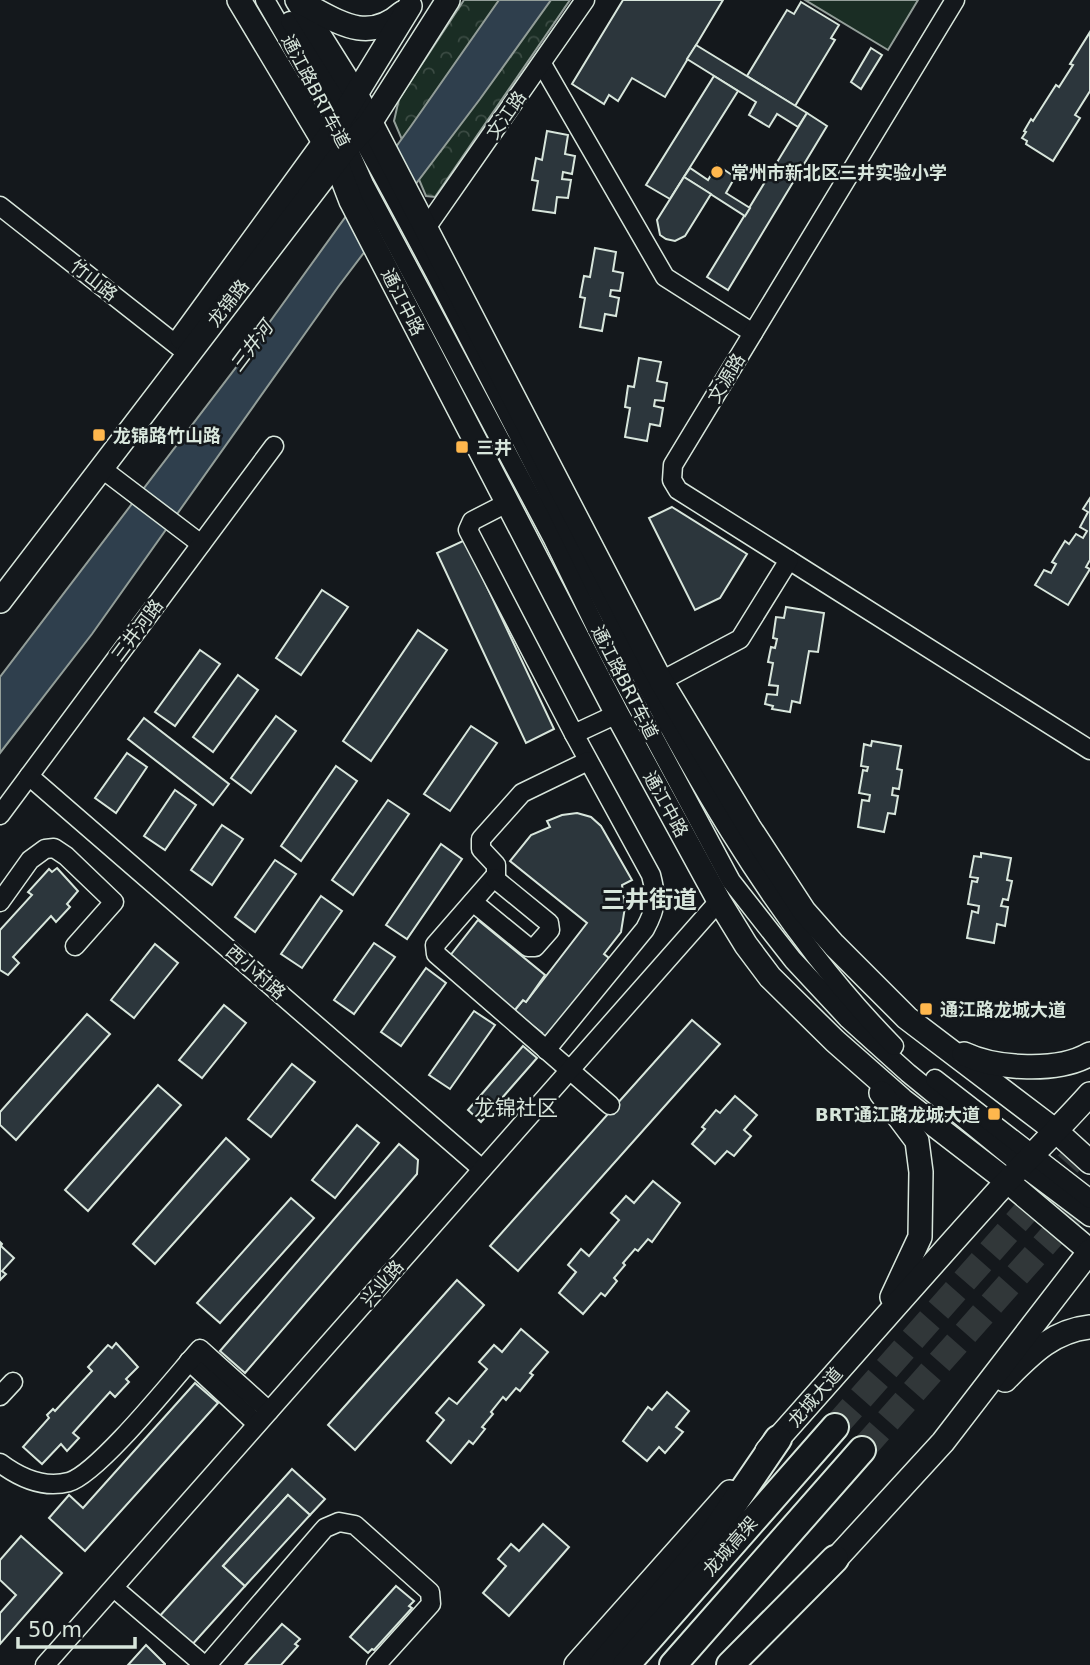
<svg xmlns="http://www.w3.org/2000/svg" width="1090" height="1665" viewBox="0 0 1090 1665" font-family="'DejaVu Sans','Noto Sans SC',sans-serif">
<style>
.green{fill:#1a2d24;stroke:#939e99;stroke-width:2}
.park{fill:url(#park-crowns);stroke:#939e99;stroke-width:2}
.water{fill:#2f3f4d;stroke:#939e99;stroke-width:2}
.building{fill:#2c363c;stroke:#d8e6dc;stroke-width:2}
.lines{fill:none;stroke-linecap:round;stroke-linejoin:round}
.highway-tunnel{stroke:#313739;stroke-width:26;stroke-dasharray:26 13;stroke-linecap:butt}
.minor-casing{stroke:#d8e6dc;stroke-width:21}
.major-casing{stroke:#d8e6dc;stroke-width:26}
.highway-casing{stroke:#d8e6dc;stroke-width:30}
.minor{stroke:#14181c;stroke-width:18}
.major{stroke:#14181c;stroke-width:23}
.highway{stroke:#14181c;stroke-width:26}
.poi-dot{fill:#ffb74d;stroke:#14181c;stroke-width:2.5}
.labels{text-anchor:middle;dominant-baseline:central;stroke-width:5;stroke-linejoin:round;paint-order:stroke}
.street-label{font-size:18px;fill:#d8e6dc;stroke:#14181c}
.poi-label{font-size:18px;font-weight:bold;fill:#d8e6dc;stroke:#14181c;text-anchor:start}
.water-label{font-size:19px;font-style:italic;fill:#d8e6dc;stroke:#14181c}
.quarter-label{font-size:21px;fill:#d8e6dc;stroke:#14181c}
.district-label{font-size:24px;font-weight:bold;fill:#d8e6dc;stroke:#14181c}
</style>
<defs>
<pattern id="park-crowns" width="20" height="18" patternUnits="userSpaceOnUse" patternTransform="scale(1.75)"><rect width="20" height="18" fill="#1a2d24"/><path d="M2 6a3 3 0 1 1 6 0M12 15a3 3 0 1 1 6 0" fill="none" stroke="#3b4b43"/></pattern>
</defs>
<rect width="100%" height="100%" fill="#14181c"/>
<!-- green -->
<polygon class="green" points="805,0 918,0 888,50"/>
<!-- park -->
<polygon class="park" points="464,0 570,0 435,197 426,196 394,121 399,99"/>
<!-- water -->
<polygon class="water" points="499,0 551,0 480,99 338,287 92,634 0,753 0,677 256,341 411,126"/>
<!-- building -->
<g class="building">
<polygon points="623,0 723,0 665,97 632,78 618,101 609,95 604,104 572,84"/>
<polygon points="801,2 839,25 831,38 835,40 795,106 747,76 787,10 794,14"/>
<polygon points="1090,32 1090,91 1075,115 1080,118 1053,161 1026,144 1027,141 1022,138 1026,132 1024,131 1031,119 1033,121 1056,85 1059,87 1073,65 1070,64"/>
<polygon points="696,45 807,113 798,127 777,114 769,127 749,115 756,102 687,59"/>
<polygon points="871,48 882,55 861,89 851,82"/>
<polygon points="714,76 738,91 670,199 646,185"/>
<polygon points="807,113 827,126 728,290 707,277"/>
<polygon points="547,131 568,135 565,154 575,156 572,174 563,172 562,179 571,180 568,198 557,197 555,213 533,210 538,181 532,180 536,158 542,160"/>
<polygon points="717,165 735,177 726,193 750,208 745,216 684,177 690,168 708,180"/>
<polygon points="684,177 711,194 685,236 675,241 666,239 660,235 657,220"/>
<polygon points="595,248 616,252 613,271 623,273 620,291 611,290 610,296 619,298 616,316 605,314 602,331 580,327 585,298 580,297 584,276 590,277"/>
<polygon points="639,358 661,362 657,381 667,383 664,401 655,400 654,406 663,408 660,426 650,424 647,441 625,437 630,408 625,407 628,386 634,387"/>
<polygon points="1090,498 1090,560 1086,567 1090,569 1068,605 1035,585 1044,570 1051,573 1056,564 1052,562 1065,541 1069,544 1076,534 1083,538 1087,531 1080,527 1088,512 1083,509"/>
<polygon points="672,507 747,554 720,598 695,610 649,518"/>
<polygon points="465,540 554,729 526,743 437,553"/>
<polygon points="322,590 348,607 301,675 276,658"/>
<polygon points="786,607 824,613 818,652 809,651 800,703 792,701 790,712 772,709 773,706 765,704 767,694 777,695 778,686 769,685 773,663 768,662 771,647 775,648 777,639 773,638 776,617 784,618"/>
<polygon points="418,630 447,650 371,761 343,741"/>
<polygon points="200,650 220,664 175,726 155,712"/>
<polygon points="238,675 258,690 213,752 193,737"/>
<polygon points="276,716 296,731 251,793 231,778"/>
<polygon points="144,718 229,784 213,805 128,739"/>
<polygon points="471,726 497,743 450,811 424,794"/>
<polygon points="872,741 901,746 897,769 902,770 899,789 893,788 892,795 898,796 895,814 888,813 884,832 858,827 862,800 869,801 870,795 859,793 863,770 867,771 868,767 861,766 864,744 871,746"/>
<polygon points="127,753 147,767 116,813 95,798"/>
<polygon points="336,766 357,781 301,861 281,846"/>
<polygon points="175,790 196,805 165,850 144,836"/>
<polygon points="388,800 409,814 353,895 332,880"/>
<polygon points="577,813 591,817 601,826 632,880 622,885 625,907 621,932 604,954 609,958 545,1040 540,1036 542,1033 514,1011 523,1000 526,1002 587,923 510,861 531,835 550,827 547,821 562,815"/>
<polygon points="222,825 243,839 212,885 191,870"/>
<polygon points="441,844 462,859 407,939 386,925"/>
<polygon points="981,853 1011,858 1007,880 1012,881 1008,900 1003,899 1001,906 1008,907 1005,926 997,924 994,943 967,938 972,911 978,913 979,906 968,904 972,881 977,882 978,878 970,877 974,856 981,857"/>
<polygon points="275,860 296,874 255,932 235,917"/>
<polygon points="57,868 78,891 67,904 70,907 56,922 51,916 13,957 19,963 8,975 0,970 0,930 32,895 28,892 49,869 52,872"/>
<polygon points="321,896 342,911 302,968 281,954"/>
<polygon points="478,920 545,975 526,1002 523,1000 514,1011 449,957"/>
<polygon points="374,943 395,957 354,1014 334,1000"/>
<polygon points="155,944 178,963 134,1018 111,1000"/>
<polygon points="426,968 446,983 401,1046 381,1032"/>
<polygon points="224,1005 246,1023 202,1078 179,1060"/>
<polygon points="474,1011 495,1025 450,1089 429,1075"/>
<polygon points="87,1014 110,1034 16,1140 0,1125 0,1112"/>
<polygon points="692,1020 720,1044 518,1271 490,1246"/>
<polygon points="523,1046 537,1058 481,1122 468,1110"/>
<polygon points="292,1064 315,1082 271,1137 248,1119"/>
<polygon points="158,1085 181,1105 88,1211 65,1190"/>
<polygon points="735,1096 757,1115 744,1130 751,1136 734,1156 727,1151 715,1164 692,1144 705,1129 702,1127 716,1110 720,1113"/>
<polygon points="357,1125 379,1143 335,1198 312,1180"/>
<polygon points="226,1138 249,1159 155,1264 133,1244"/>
<polygon points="399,1144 418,1160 417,1174 245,1373 220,1351"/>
<polygon points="653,1181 680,1203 652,1242 648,1239 638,1251 635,1249 623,1263 625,1265 614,1278 617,1281 605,1296 601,1293 583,1314 559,1293 576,1272 568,1265 581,1249 589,1256 619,1220 611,1213 626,1196 634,1203"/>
<polygon points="291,1198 314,1218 220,1323 197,1303"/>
<polygon points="0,1242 2,1244 1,1246 14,1258 2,1271 6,1274 0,1280"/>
<polygon points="457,1280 484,1305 355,1450 328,1425"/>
<polygon points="521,1329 548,1352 530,1373 533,1375 520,1391 516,1388 506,1400 503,1397 491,1412 493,1414 482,1427 485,1429 473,1444 469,1441 451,1463 427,1441 444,1420 436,1413 449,1398 457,1404 487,1369 479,1362 494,1345 502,1352"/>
<polygon points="116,1343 138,1367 126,1379 129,1382 115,1397 110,1392 73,1433 79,1438 67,1451 61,1444 42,1464 23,1447 49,1418 47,1415 53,1409 55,1411 92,1371 88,1367 108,1345 112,1348"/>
<polygon points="195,1383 218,1403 85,1551 49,1518 69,1495 83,1508"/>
<polygon points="667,1392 689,1411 676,1427 683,1432 665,1453 659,1447 647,1461 623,1441 648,1407 652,1410"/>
<polygon points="292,1469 325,1499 310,1515 288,1495 223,1566 245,1586 190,1647 158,1618"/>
<polygon points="288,1495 310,1515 245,1586 223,1566"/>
<polygon points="543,1524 569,1547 509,1616 483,1593 506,1566 498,1559 511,1544 519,1551"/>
<polygon points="21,1536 62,1573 0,1644 0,1613 16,1595 0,1580 0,1560"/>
<polygon points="396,1586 414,1601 409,1606 412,1608 374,1650 372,1649 368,1653 350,1637"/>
<polygon points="282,1624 300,1639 295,1644 298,1646 281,1665 245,1665"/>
<polygon points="146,1645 165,1664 165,1665 128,1665"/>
</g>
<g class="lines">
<!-- highway-tunnel -->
<g class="highway-tunnel">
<polyline points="835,1427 1090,1139"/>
<polyline points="862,1450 1090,1193"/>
</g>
<!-- minor casing -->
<g class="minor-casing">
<g id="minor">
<polyline points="265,0 339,128 364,184 553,539 607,650 731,881 793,960 848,1019 908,1073 1022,1166 1090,1217"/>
<path d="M290,21C346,104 392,192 439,281C493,385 547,490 600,596C681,754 768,918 894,1046"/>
<polyline points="542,64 665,277 753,333"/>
<polyline points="0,206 188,354"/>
<polyline points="426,228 585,0"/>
<polyline points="101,468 201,544"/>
<path d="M507,503L472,521L468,530L574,734L651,875C657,898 657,907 645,929L546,1050"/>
<polyline points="789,560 1090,750"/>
<polyline points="661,681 740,639 789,560 678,490 672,480 673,465 955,0"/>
<polyline points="574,734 617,714"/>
<polyline points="588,761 522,793 481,839 481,849 496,865 496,875 435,945 436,954 610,1105"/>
<polyline points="29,776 482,1169"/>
<polyline points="0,815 274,446"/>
<polyline points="0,902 30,860 45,849 54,848 66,856 114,902 75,946"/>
<polyline points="473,902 528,947 535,947 550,930 549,923 494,878"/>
<polyline points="935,1079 1090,1199"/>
<polyline points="189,1361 257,1424"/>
<polyline points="0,1396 13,1382"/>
<path d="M0,1463C20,1478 43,1489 69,1482C99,1473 176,1376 200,1349L269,1411"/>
<polyline points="114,1588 204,1665"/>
<polyline points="45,1665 719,901"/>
<polyline points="207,1665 325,1528 339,1522 355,1525 430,1592 431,1604 376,1665"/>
</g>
</g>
<!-- major casing -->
<g class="major-casing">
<g id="major">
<polyline points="239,0 336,162 351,201 617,714 719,901 746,945 770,977 835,1041 902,1100 1007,1181 1090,1251"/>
<polyline points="297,0 356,94 661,681 749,827 804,911 834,945 907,1018 1057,1132 1090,1162"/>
<path d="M300,2C336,20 366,45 402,13"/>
<polyline points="182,338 337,125 410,6"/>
<polyline points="0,601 347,147 370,123 448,0"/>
<path d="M964,1054C996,1069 1058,1073 1090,1054"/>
<polyline points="881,1093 917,1141 921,1172 920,1237 892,1297"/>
<path d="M1005,1380C1030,1355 1052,1331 1090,1327"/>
<path d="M767,1451C842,1367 916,1282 991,1199C1023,1163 1058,1130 1090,1094"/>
<polyline points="823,1573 943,1442 1090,1251"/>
<polyline points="576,1665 730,1492"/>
</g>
</g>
<!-- highway casing -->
<g class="highway-casing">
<g id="highway">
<polyline points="602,1665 711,1537 778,1439"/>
<polyline points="626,1665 835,1427"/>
<polyline points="673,1665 862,1450"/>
<polyline points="730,1665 835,1559"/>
</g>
</g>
<!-- minor -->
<use href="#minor" class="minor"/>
<!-- major -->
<use href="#major" class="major"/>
<!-- highway -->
<use href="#highway" class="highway"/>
</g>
<!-- markers -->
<g class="poi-dot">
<circle cx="717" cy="172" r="7"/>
<rect x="92" y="428" width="14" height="14" rx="3.5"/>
<rect x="455" y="440" width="14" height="14" rx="3.5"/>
<rect x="919" y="1002" width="14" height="14" rx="3.5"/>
<rect x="987" y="1107" width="14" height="14" rx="3.5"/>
</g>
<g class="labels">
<!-- street labels -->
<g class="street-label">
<text transform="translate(316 91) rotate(62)">通江路BRT车道</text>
<text transform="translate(506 115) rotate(-55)">文江路</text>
<text transform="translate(94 280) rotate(38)">竹山路</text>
<text transform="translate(403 302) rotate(63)">通江中路</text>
<text transform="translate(228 303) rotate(-52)">龙锦路</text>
<text transform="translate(726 378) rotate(-59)">文源路</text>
<text transform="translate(137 630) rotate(-53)">三井河路</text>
<text transform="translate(625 682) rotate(63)">通江路BRT车道</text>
<text transform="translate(666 804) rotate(61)">通江中路</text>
<text transform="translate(256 972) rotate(41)">西小村路</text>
<text transform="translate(382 1283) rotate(-49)">兴业路</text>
<text transform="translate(815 1397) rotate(-49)">龙城大道</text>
<text transform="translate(730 1546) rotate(-49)">龙城高架</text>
</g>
<!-- poi labels -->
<g class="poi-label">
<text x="731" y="172">常州市新北区三井实验小学</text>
<text x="113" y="435">龙锦路竹山路</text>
<text x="476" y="447">三井</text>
<text x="940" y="1009">通江路龙城大道</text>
<text x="980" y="1114" text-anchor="end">BRT通江路龙城大道</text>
</g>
<!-- water labels -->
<g class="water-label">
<text transform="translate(251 346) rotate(-53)">三井河</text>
</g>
<!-- quarter labels -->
<g class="quarter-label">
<text x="516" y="1108">龙锦社区</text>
</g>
<!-- district labels -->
<g class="district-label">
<text x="649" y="900">三井街道</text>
</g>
</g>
<!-- scale -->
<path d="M18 1637v10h117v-10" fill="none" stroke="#d8e6dc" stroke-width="3.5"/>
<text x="28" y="1637" font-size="21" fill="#d8e6dc" stroke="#14181c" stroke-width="5" paint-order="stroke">50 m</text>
</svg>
